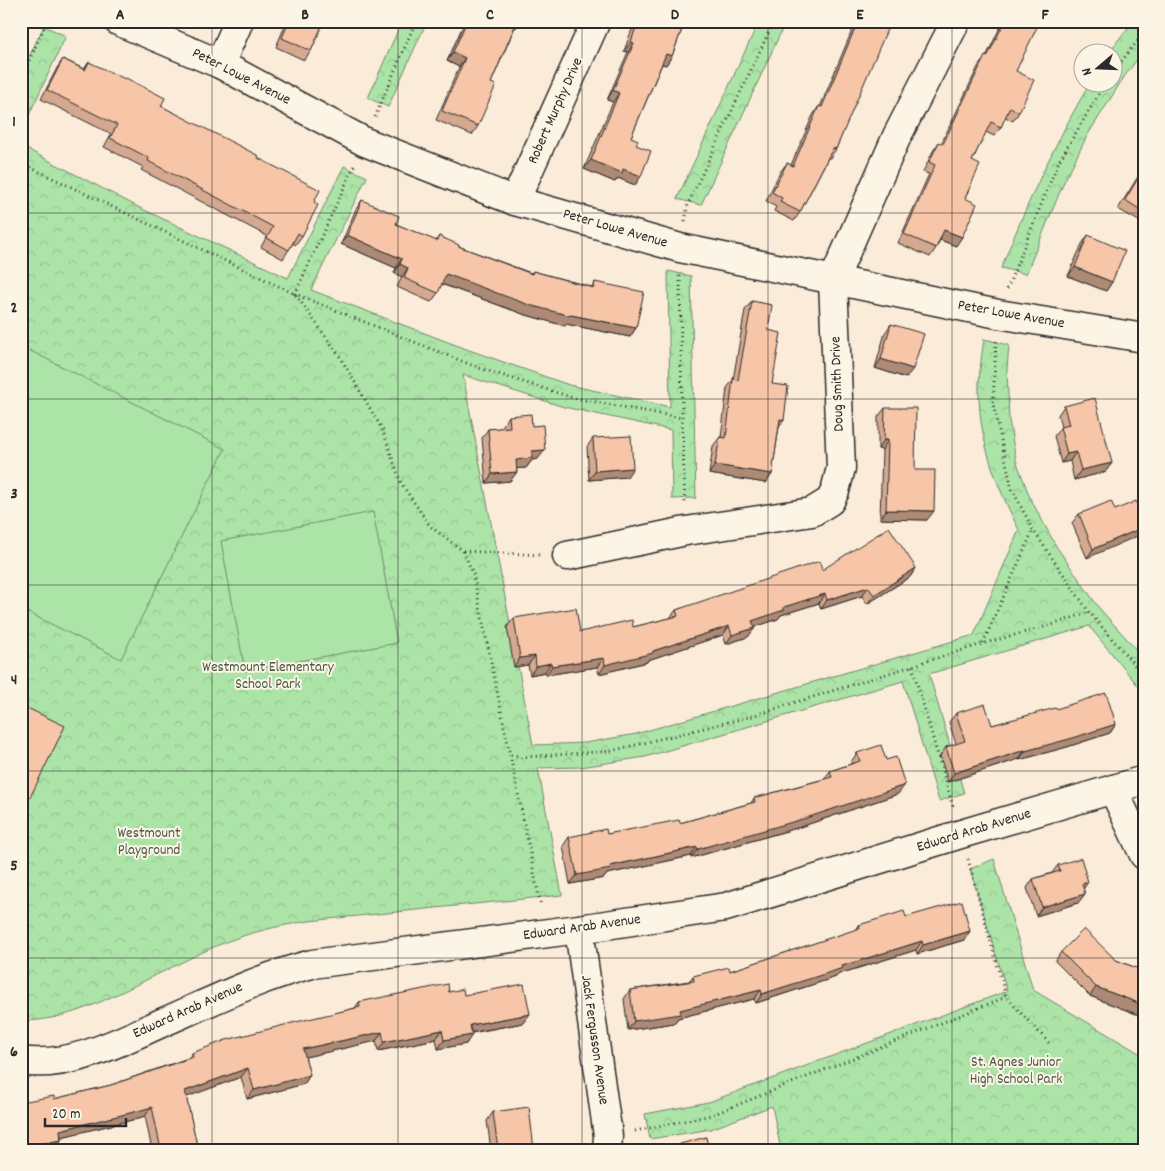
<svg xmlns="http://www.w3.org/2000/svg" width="1165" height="1171" viewBox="0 0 1165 1171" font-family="Dekko,sans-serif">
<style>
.park{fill:url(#park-crowns);stroke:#6c886a}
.garden{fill:#ace4a8;stroke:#6c886a}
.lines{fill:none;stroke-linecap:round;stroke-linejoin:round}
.minor-casing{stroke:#2b2b2b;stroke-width:31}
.path{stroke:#2b2b2b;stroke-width:3;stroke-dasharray:1 4;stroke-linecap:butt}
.minor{stroke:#fcf5e5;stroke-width:28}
.wall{fill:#d4a990;stroke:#2b2b2b}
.shaded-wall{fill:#ad8a75;stroke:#2b2b2b}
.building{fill:#f7c5a7;stroke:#2b2b2b}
.grid{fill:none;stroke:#2b2b2b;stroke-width:1;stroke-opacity:0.55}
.labels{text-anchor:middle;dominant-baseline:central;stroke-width:4;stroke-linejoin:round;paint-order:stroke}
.street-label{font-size:15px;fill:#2b2b2b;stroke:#fcf5e5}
.park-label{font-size:15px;fill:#4b594a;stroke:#fcf5e5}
.neatline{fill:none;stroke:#2b2b2b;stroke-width:2}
.grid-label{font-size:16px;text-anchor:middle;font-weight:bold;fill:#2b2b2b}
</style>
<defs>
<pattern id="park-crowns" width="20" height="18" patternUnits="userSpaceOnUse" patternTransform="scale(1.25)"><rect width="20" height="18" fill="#ace4a8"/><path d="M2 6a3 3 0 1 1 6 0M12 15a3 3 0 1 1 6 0" fill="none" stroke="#94c491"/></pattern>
</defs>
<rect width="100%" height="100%" fill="#fbebd9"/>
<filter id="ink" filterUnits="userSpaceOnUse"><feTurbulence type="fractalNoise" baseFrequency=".02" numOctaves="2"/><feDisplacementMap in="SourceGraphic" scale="10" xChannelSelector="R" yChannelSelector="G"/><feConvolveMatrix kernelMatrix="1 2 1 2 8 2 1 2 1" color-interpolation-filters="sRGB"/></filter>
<g filter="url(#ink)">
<!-- park -->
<g class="park">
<polygon points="402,21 427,21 388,107 368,98"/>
<polygon points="759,21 786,21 701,205 677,199"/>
<path d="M1133,21H1144V50L1124,77L1087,136L1064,182L1026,274L1001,268C1027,204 1055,142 1090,83L1112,82V52H1109Z"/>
<polygon points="44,26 66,36 21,132 21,73"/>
<path d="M21,146L138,207L288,278L344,166L367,177L311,290L469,350L569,385L670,407L668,271L691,276L696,498L672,499L671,430L564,407L463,375L533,745L585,743L636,734L974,635L1019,530C995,482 977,436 979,382C980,367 982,353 984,339L1009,345L1007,369L1009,420L1016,460L1030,498L1056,546L1099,608L1144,658V693L1089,626L929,674L964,793L939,801L903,681L645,757L581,767L538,768L562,895L309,921C277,926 246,933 216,946C187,959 159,974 130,988C95,1005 61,1021 21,1021Z"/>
<polygon points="994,859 1033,990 1144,1056 1144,1150 781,1150 772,1106 711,1129 650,1139 645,1114 709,1102 1007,991 970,869"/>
</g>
<!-- garden -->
<g class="garden">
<polygon points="21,346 225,449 121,659 21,609"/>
<polygon points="373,512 397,643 245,671 221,541"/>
</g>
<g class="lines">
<!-- minor casing -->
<g class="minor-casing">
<g id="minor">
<polyline points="118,21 220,64 365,142 515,201 680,248 998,314 1144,338"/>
<polyline points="220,64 239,21"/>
<polyline points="515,201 596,21"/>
<polyline points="567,556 686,531 812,512 830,501 835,491 841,468 833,281 897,136 956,21"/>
<polyline points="1113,789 1144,855"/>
<polyline points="579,929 608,1136 607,1150"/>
<path d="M21,1061C72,1069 122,1040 166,1021C214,1000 261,977 312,964L579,929L726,907L961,834L1144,780"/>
</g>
</g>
<!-- path -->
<g class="path">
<polyline points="1112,73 1144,33"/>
<polyline points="21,79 47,21"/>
<polyline points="375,117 416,21"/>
<polyline points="21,163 295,294 339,355 382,429 401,483 430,526 463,551 473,573 541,907"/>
<polyline points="354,166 295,294 479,368 574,398 682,418"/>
<polyline points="685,221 688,204 774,21"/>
<polyline points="680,276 682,418 685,505"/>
<polyline points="1007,289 1058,163 1106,82"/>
<polyline points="996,341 993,404 1012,489 1033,530 1089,612 1144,676"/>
<polyline points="463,551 541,555"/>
<polyline points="983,643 1033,530"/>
<polyline points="912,666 953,807"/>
<polyline points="511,755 525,757 611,751 749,717 982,644 1055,624 1089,612"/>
<polyline points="968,859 1006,997 1050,1044"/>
<polyline points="635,1131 712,1115 1006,997"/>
</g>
<!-- minor -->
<use href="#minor" class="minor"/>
</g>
<!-- wall -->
<g class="wall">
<polygon points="287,21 324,21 311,51 304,60 276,47"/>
<polygon points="465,21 521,21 516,28 515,27 491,83 478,126 472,135 436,120 459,67 447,61"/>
<polygon points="635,21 685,21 672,56 666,65 662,64 631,137 636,145 641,176 635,185 618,178 615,182 584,169 613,102 607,100 628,52 624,51"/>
<polygon points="856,21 888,21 836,149 830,158 828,158 800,212 794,221 774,211 776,207 766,201 780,172 787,163 791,165 813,115 819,106 820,107"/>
<polygon points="1003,21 1030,21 1016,71 1019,112 1013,121 1005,117 1001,127 994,136 986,132 972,161 956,246 940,240 936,248 930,257 898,243 929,174 923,172 933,151 939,142 941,144 979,65 986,57"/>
<polygon points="63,59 84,69 89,62 161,106 258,158 314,202 302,236 295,245 293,243 283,259 261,247 267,236 141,170 143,167 104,147 111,134 41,99 57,68"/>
<polygon points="1144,167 1144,224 1118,209"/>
<polygon points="362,200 396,224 436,241 439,236 458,246 531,273 533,271 592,287 595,282 636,328 630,337 566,324 565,326 523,314 441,284 438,293 431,302 397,287 402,277 394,273 396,268 341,244 356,209"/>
<polygon points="1088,235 1112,282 1106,291 1068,276 1082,244"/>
<polygon points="752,301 768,330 772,384 784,420 779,427 772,474 766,483 709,474 713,446 720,437 721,437 727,388 733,380 745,310"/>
<polygon points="891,324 906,378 875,368 885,333"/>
<polygon points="1064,406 1112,463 1105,472 1074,480 1070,461 1061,463 1054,436 1061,427 1058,415"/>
<polygon points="885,408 915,470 927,520 880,519 882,450 878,449 878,417"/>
<polygon points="509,416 532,426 538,459 532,460 526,468 516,468 517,472 510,481 486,483 482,438 488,429 503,428 503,425"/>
<polygon points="593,438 627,477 589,480 587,447"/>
<polygon points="1138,505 1087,558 1072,523 1079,514 1115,510"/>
<polygon points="916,568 910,577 867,604 862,596 821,609 819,603 781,615 778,619 754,627 748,637 726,644 723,635 648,660 647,662 599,674 597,667 546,675 545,672 530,675 528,665 514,667 507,627 514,618 580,632 633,627 670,618 676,610 822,570"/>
<polygon points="1056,709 1116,724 1110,733 1067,747 1019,760 1019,759 948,782 940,756 946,747 956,744 949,722 956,713 992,725"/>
<polygon points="857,753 898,794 797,828 691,858 691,856 607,874 604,878 570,884 563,846 569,837 607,834 680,823 751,803 754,798 824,779 830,771 851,764 851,762"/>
<polygon points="1058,865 1078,903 1036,916 1027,888 1033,879 1052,873"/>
<polygon points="906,917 970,931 964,940 917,954 916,950 839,974 836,977 756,1003 754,999 678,1018 674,1023 628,1030 624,999 630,990 689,981 693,976 730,971 856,930 859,925"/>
<polygon points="1061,952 1116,960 1144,971 1144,1017 1090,996 1055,961"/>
<polygon points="449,992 464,995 523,1023 472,1033 466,1044 438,1049 436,1039 378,1051 376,1041 305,1057 310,1075 304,1084 247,1099 241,1077 186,1097 198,1150 152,1150 145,1116 132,1120 61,1137 61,1140 55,1149 54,1099 111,1085 188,1058 192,1053 355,1008 359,1002"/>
<polygon points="493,1112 534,1150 491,1150 487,1121"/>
<polygon points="680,1144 682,1150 676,1150"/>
</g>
<!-- shaded-wall -->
<g class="shaded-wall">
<polygon points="631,42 634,43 628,52 624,51"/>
<polygon points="453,52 465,58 459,67 447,61"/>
<polygon points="666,54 672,56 666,65 660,63"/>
<polygon points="613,90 619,93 613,102 607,100"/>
<polygon points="591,160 623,169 641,176 635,185 618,178 615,182 584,169"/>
<polygon points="944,230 962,237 956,246 938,239"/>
<polygon points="347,235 402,259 396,268 341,244"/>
<polygon points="400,264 408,268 402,277 394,273"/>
<polygon points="1075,267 1112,282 1106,291 1068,276"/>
<polygon points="446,274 571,315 636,328 630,337 566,324 565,326 523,314 439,283"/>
<polygon points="881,359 913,369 906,378 875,368"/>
<polygon points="780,419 784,420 778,429"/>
<polygon points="884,440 888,440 882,450 878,449"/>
<polygon points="545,450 538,459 532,460 526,468 510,469 516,460 532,451"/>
<polygon points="1076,452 1070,461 1061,463 1067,454"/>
<polygon points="1112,463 1105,472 1074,480 1081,470"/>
<polygon points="715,465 772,474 766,483 709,474"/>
<polygon points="633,468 627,477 589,480 595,471"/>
<polygon points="517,472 510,481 486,483 492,474"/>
<polygon points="886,510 934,511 927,520 880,519"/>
<polygon points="1144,527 1144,533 1087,558 1093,549"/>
<polygon points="916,568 910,577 867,604 874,595"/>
<polygon points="868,587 862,596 821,609 827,600"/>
<polygon points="825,594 819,603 781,615 778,619 746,630 752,621 784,607"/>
<polygon points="729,626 723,635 648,660 647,662 599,674 605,665 653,651"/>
<polygon points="755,628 748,637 726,644 732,635"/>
<polygon points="535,656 528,665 514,667 520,658"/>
<polygon points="604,658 597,667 546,675 552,666"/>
<polygon points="551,663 545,672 530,675 536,666"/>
<polygon points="1116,724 1110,733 1067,747 1019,760 1025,751"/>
<polygon points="1025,750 1019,759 948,782 954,773"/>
<polygon points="905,785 898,794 797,828 691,858 698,849"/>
<polygon points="697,847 691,856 607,874 604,878 570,884 577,875 610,866"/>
<polygon points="1088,882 1082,891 1082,884"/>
<polygon points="1085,894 1078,903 1036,916 1042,907"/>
<polygon points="970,931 964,940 917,954 923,945"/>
<polygon points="922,941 916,950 839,974 836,977 756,1003 762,994 842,966"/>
<polygon points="1096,987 1144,1005 1144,1017 1090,996"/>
<polygon points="761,990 754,999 678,1018 674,1023 628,1030 634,1021"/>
<polygon points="530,1014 523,1023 464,1034 470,1025"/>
<polygon points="442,1030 436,1039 378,1051 384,1042"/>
<polygon points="382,1032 376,1041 297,1059 303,1049"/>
<polygon points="472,1035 466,1044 438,1049 444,1040"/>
<polygon points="248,1068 241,1077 179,1100 185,1091"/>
<polygon points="310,1075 304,1084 247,1099 254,1090"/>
<polygon points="152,1107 145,1116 132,1120 53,1139 60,1130"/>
<polygon points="61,1140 55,1149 49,1150 21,1150 21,1147"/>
</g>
<!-- building -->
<g class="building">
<polygon points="289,21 324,21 311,51 282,38"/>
<polygon points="467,21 517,21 491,83 496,85 478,126 442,111 465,58 453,52"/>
<polygon points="638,21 685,21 672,56 666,54 631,137 638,140 636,145 651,151 641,176 623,169 622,173 591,160 619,93 613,90 634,43 631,42"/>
<polygon points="858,21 888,21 887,24 889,25 836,149 833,148 800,212 780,202 782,198 772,192 787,163 793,166 819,106 822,107"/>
<polygon points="1005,21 1030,21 1038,25 1016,71 1034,80 1019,112 1010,107 1001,127 991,122 972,161 980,165 965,198 977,204 962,237 944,230 936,248 904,234 935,165 929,162 939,142 943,144 985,56 987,57"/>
<polygon points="63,59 85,70 89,62 125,79 126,78 165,98 161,106 259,156 258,158 320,190 314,202 318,205 302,236 298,233 289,250 267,238 273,227 148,161 149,158 110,138 117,125 47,90"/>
<polygon points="1144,168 1144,212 1125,200"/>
<polygon points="362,200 399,216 396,224 437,241 439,236 459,245 458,246 532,274 533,271 594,288 595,282 644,292 636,328 571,315 571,316 529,305 446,274 438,293 404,278 408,268 400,264 402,259 347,235"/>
<polygon points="1088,235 1125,251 1112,282 1075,267"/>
<polygon points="752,301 772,305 768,330 781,333 772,384 788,386 784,420 780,419 772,474 715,465 720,437 726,438 733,379 738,380"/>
<polygon points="891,324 924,334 913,369 881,359"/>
<polygon points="1095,398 1112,463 1081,470 1076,452 1067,454 1060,427 1069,425 1064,406"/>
<polygon points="885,408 916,408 915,470 935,470 934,511 886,510 888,440 884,440"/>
<polygon points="531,414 532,426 543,425 545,450 532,451 532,458 516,460 517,472 492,474 488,429 510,427 509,416"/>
<polygon points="631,436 633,468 595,471 593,438"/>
<polygon points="1111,501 1115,510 1136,501 1138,505 1144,502 1144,527 1093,549 1079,514"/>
<polygon points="889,527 916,568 874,595 868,587 827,600 825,594 784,607 784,610 752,621 755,628 732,635 729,626 653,651 653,653 605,665 604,658 552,666 551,663 536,666 535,656 520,658 514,618 576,608 580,632 632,620 633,627 678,616 676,610 820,561 822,570"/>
<polygon points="1106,693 1116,724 1073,738 1025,751 1025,750 954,773 946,747 965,741 956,713 985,704 992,725 1055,708 1056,709"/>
<polygon points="21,705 65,726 21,816"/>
<polygon points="881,745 886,760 896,757 905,785 803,819 698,849 697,847 610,866 611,869 577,875 569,837 606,829 607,834 679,820 680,823 755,802 754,798 832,777 830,771 860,761 857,753"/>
<polygon points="1081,858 1088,882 1082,884 1085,894 1042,907 1033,879 1060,871 1058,865"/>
<polygon points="962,901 970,931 923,945 922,941 842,966 843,968 762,994 761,990 680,1010 681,1014 634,1021 630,990 694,981 693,976 729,967 730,971 860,928 859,925 904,911 906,917"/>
<polygon points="1084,929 1116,960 1144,971 1144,1005 1096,987 1061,952"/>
<polygon points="448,984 449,992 463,989 464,995 524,984 530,1014 470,1025 472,1035 444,1040 442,1030 384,1042 382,1032 303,1049 310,1075 254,1090 248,1068 185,1091 198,1150 161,1150 152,1107 138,1111 60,1130 61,1140 21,1147 21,1102 54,1096 54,1099 111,1085 193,1057 192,1053 226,1040 292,1023 360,1007 359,1002"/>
<polygon points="529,1107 534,1150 498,1150 493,1112"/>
<polygon points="706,1137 708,1147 712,1146 713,1150 682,1150 680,1144"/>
</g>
</g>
<!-- grid -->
<path class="grid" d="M212,21V1150M398,21V1150M582,21V1150M768,21V1150M952,21V1150M21,213H1144M21,399H1144M21,585H1144M21,771H1144M21,958H1144"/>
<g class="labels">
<!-- street labels -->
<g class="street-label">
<text transform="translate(241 77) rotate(27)">Peter Lowe Avenue</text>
<text transform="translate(556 111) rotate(-66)">Robert Murphy Drive</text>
<text transform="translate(615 229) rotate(16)">Peter Lowe Avenue</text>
<text transform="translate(1011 315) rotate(10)">Peter Lowe Avenue</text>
<text transform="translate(838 384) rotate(-92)">Doug Smith Drive</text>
<text transform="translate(974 831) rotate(-17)">Edward Arab Avenue</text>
<text transform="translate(582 928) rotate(-8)">Edward Arab Avenue</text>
<text transform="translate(188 1011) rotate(-24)">Edward Arab Avenue</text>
<text transform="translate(594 1040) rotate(82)">Jack Fergusson Avenue</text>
</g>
<!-- park labels -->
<g class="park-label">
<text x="268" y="668">Westmount Elementary<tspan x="268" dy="17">School Park</tspan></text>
<text x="149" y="834">Westmount<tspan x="149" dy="17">Playground</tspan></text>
<text x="1016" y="1063">St. Agnes Junior<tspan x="1016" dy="17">High School Park</tspan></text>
</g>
</g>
<!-- margin -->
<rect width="1165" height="1171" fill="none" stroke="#fcf5e5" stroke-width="55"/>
<!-- north arrow -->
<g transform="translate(1098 68) rotate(251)"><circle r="24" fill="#fcf5e5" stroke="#a8a49b"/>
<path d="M0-4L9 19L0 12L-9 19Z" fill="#2b2b2b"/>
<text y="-8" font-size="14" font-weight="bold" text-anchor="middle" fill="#2b2b2b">N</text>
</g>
<!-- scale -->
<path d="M45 1118v8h81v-8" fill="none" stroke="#2b2b2b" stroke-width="2.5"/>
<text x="52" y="1118" font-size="15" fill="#2b2b2b" stroke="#fcf5e5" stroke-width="4" paint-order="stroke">20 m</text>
<rect x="28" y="28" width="1110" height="1116" class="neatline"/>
<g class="grid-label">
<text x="120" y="19">A</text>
<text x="305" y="19">B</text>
<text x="490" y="19">C</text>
<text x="675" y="19">D</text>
<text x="860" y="19">E</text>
<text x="1045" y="19">F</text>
<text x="14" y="126">1</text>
<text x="14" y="312">2</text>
<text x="14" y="498">3</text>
<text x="14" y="684">4</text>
<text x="14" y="870">5</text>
<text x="14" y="1056">6</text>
</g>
</svg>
